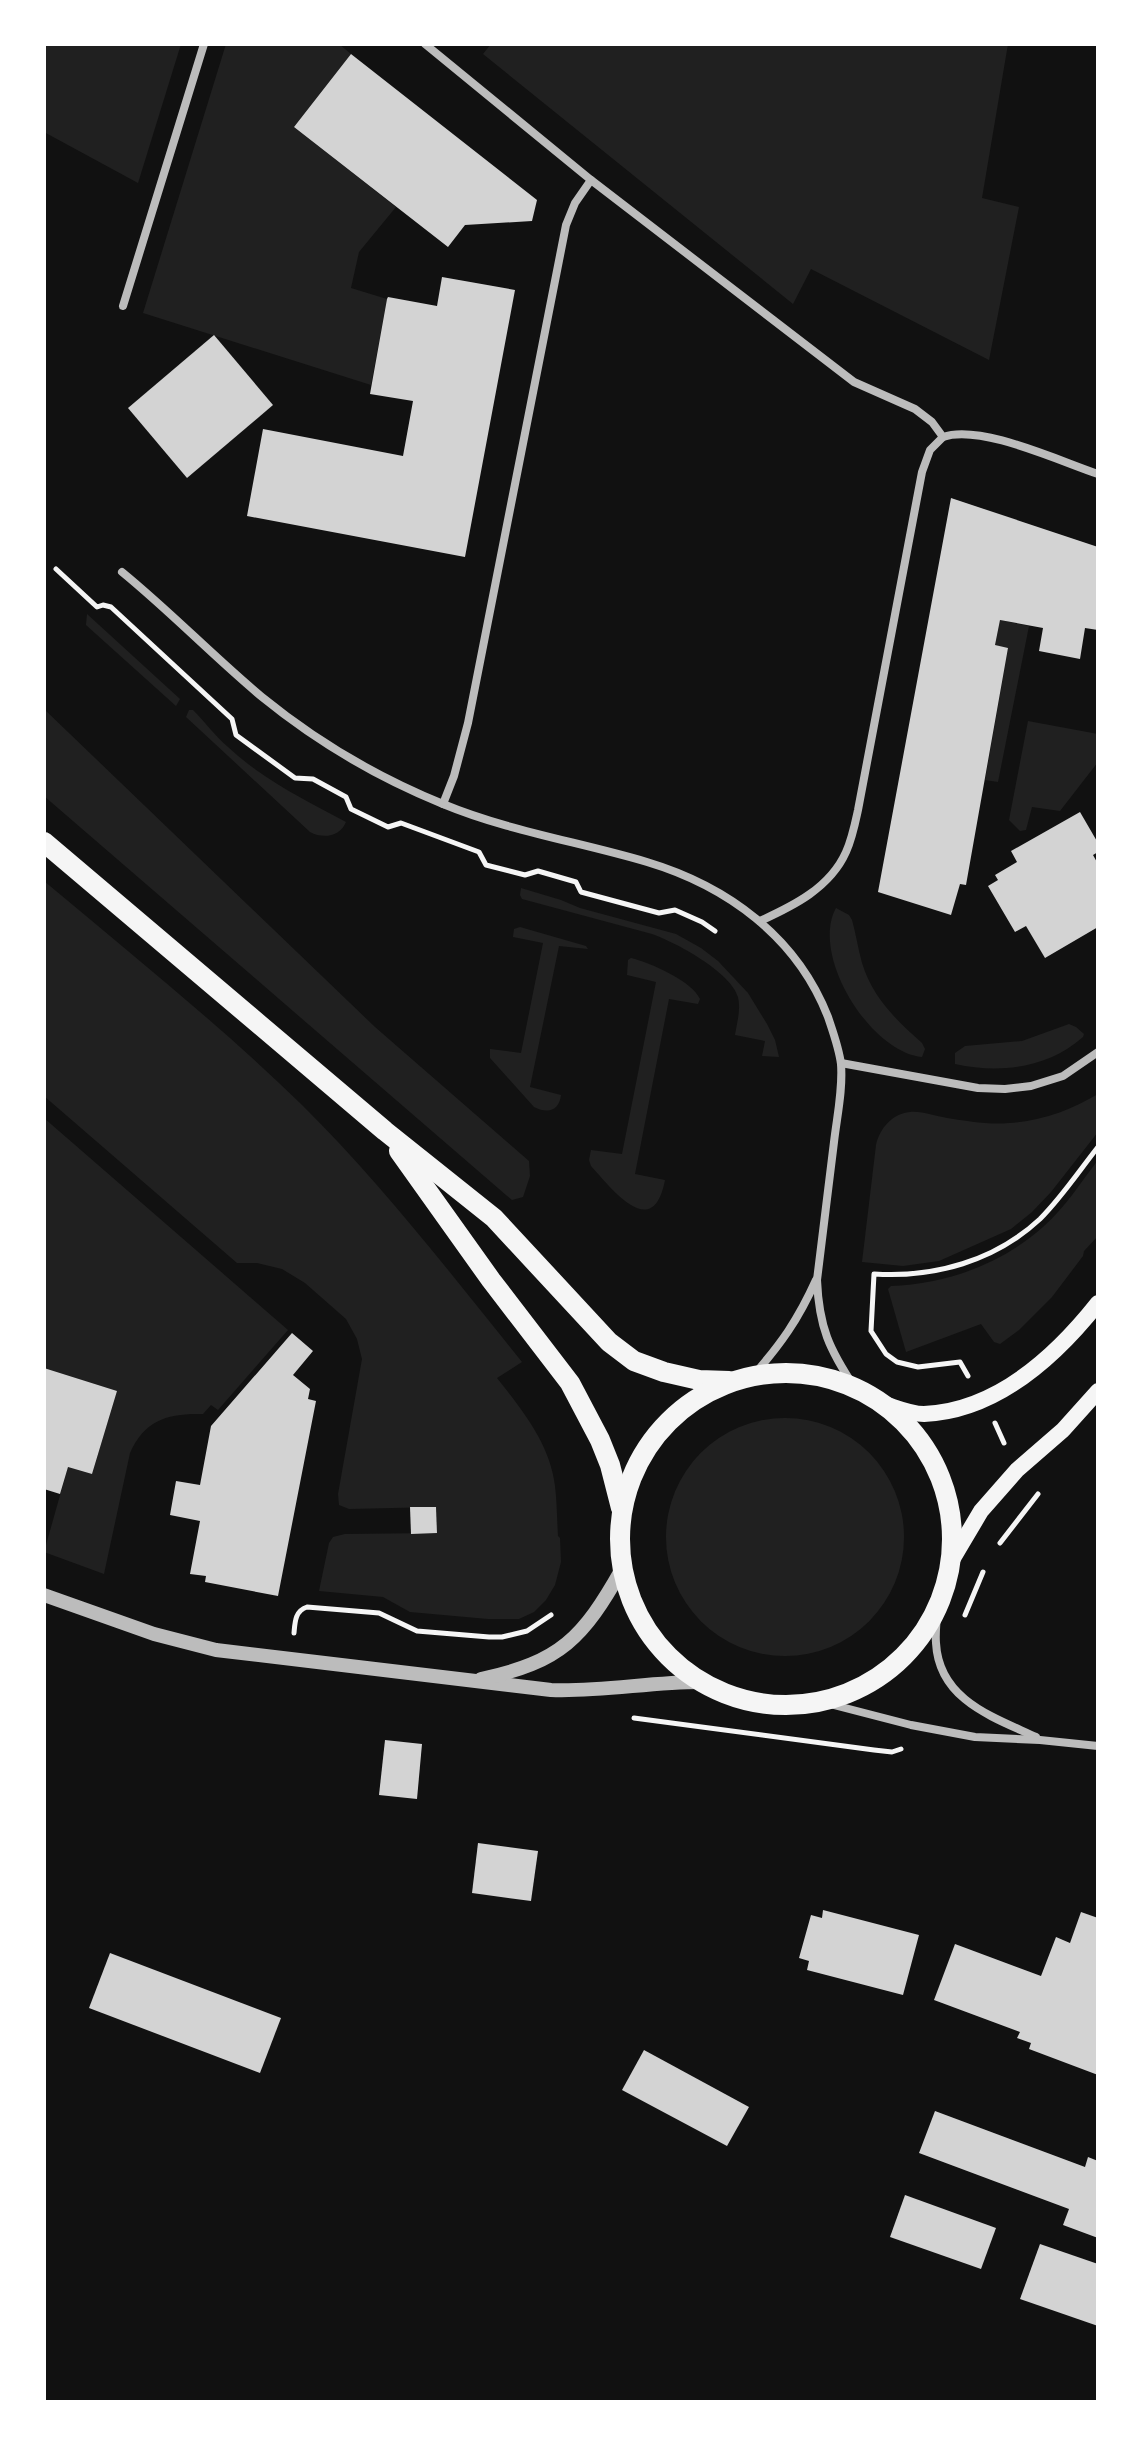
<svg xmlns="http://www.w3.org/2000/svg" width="1142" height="2446" viewBox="0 0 1142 2446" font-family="'Alegreya Sans',sans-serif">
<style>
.green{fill:#202020}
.building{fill:#d3d3d3}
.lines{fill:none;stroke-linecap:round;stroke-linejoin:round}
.path{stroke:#f5f5f5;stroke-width:5}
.minor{stroke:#bcbcbc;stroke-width:8}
.tertiary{stroke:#bcbcbc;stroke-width:14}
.secondary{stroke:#f5f5f5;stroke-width:16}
.primary{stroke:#f5f5f5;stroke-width:20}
</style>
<rect width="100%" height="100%" fill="#111"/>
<!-- green -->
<g class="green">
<polygon points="44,44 181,44 138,183 44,132"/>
<polygon points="226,44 339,44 351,54 294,127 396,207 359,252 351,288 387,299 371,385 143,313"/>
<polygon points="491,44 1008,44 982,198 1019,207 989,360 811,269 793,304 483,54"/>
<polygon points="87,614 180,699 176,706 86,625"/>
<polygon points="1000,620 1029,626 998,782 985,780 1008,649 995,645"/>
<polygon points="44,709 375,1027 529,1161 530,1176 523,1197 512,1200 506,1195 44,796"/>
<path d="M189,710H193C205,722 215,736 228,747C262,779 305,800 346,822C340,837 323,839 310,832L186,717Z"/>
<polygon points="1028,721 1098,734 1098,762 1060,811 1032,807 1026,830 1020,831 1009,820"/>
<path d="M44,881C131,954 220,1025 301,1104C382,1184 451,1274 522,1362L497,1378C523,1411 550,1444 555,1486C557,1503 557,1520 558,1536L560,1538L561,1562L555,1585L546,1600L534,1612L519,1619H488L410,1612L383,1597L319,1591L329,1543L333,1537L345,1534L437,1533L436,1507L349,1509L339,1505L338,1494L362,1359L357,1339L346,1319L305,1283L282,1269L257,1263H237L44,1096Z"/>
<path d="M521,888L561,900L580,908L676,934L701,948L718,961L748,993L767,1024L775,1040L779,1057L762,1056L765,1041L735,1035C737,1022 741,1010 738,997C731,972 675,942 652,934L522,899L520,895Z"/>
<path d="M836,908L849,915L852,920C856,934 858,949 862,963C873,998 896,1020 922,1043L925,1049L922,1057C870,1052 810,955 836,908Z"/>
<path d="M520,927L586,946L588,949L559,946L530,1087L561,1095C559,1111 548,1114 534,1107L490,1058V1049L521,1053L543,943L513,937L514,929Z"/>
<path d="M631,958C651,963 692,981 700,999L698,1004L669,999L635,1174L665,1180C653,1243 612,1189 591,1166L589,1160L591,1150L622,1154L656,982L627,975L628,960Z"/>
<path d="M1069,1024L1076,1027L1084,1034L1083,1037C1048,1068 1001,1074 955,1064V1053L965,1046L1022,1041Z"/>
<path d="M1098,1094V1132L1051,1192L1032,1212L1011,1229L939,1261L903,1266L862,1262L876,1145C880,1128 892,1114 910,1112C922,1111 935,1116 947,1118C967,1121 989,1125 1009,1123C1042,1121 1071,1110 1098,1094Z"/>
<path d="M44,1118L288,1330L218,1410L211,1405L203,1414C169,1413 145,1419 130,1453L104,1574L44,1552L68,1467L92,1474L117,1391L44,1368Z"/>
<path d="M1098,1160V1236L1084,1251L1083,1256L1052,1297L1019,1330L1000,1344L994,1342L981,1324L906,1352L888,1289L891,1286C947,1284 1001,1264 1043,1227C1065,1208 1081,1182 1098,1160Z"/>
<circle cx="785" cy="1537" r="119"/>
</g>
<!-- building -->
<g class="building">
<polygon points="351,54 537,200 532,221 465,225 448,247 294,127"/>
<polygon points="442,277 515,290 465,557 247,516 263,429 403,456 413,401 370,394 387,299 388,297 437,306"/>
<polygon points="214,335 273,405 187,478 128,408"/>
<polygon points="951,498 1098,547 1098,630 1085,628 1080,659 1039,651 1043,628 1000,620 995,645 1008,648 966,885 960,884 951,915 878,892"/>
<polygon points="1080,812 1098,843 1098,852 1093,855 1098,864 1098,927 1045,958 1026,926 1015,932 988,886 998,880 995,875 1017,862 1011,851"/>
<polygon points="292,1333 313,1351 293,1375 310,1389 308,1399 316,1401 278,1596 205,1582 206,1576 190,1574 200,1521 170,1515 176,1481 200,1485 211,1426"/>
<polygon points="44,1368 117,1391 92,1474 68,1467 60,1494 44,1489"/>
<polygon points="410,1507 436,1507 437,1533 411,1534"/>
<polygon points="385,1740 422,1744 417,1799 379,1795"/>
<polygon points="478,1843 538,1851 531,1901 472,1893"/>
<polygon points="823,1910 919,1935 903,1995 807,1970 809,1961 799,1958 811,1915 822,1918"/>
<polygon points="1081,1912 1098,1918 1098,2075 1029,2049 1031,2043 1017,2038 1020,2032 934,2000 955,1944 1041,1976 1056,1937 1070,1943"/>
<polygon points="110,1953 281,2018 260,2073 89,2008"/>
<polygon points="644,2050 749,2107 727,2146 622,2090"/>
<polygon points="935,2111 1085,2167 1088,2157 1098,2161 1098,2238 1063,2225 1069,2209 919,2153"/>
<polygon points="905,2195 996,2228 981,2269 890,2237"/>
<polygon points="1040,2244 1098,2264 1098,2326 1020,2299"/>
</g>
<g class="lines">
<!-- path -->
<g class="path">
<polyline points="56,569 97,607 103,605 111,607 232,719 236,735 295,778 313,779 346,797 351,809 388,827 401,823 479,852 486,865 525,875 538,871 576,882 581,892 659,913 675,910 702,922 715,931"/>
<path d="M968,1376L960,1362L918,1367L897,1362L886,1354L871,1331L874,1274C934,1278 995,1261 1040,1219C1062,1197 1079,1171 1098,1147"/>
<polyline points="995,1423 1004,1443"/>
<polyline points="1000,1543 1038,1494"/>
<polyline points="965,1615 983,1572"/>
<path d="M294,1633C295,1622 295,1611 307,1607L379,1613L417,1631L489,1637H502L527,1631L551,1615"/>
<polyline points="634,1718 874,1750 892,1752 901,1749"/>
</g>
<!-- minor -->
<g class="minor">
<path d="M425,44L591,180L854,382L915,409L932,422L943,437C981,424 1059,461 1098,474"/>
<polyline points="123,306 204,44"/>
<path d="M122,572C171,612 214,657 262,697C316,741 379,778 443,804C508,831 580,842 647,862C727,886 797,937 828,1017C833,1032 839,1048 841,1064C843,1090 837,1116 834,1142C828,1188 823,1234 817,1280C819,1327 829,1349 855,1388"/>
<polyline points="443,804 454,776 468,723 566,225 575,203 591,180"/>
<path d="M760,921C793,906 830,888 846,852C852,839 855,824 858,810L922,472L930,450L943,437"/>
<polyline points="841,1063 978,1088 1005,1089 1031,1086 1063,1076 1098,1052"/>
<path d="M752,1377C781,1344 798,1320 816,1280"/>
<path d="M937,1611C937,1621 935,1632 936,1643C939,1700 993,1717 1036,1737"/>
<polyline points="822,1702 911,1725 975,1737 1040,1740 1098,1746"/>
</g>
<!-- tertiary -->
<g class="tertiary">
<path d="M44,1595L154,1634L216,1650L551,1690C601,1692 650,1682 700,1682"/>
<path d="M481,1679C561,1662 583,1638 622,1569"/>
</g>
<!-- secondary -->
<g class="secondary">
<path d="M881,1403C895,1407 909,1414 924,1414C996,1411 1056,1356 1098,1303"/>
<polyline points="952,1560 981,1511 1017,1470 1063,1430 1098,1391"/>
</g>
<!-- primary -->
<g class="primary">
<polyline points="44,842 385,1131 494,1218 609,1342 634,1361 664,1372 699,1380 729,1381"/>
<polyline points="399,1151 491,1280 570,1383 600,1440 610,1465 621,1508"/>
<circle cx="786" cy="1539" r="166"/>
</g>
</g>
<!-- border -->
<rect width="1142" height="2446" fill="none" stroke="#ffffff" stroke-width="92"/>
</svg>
